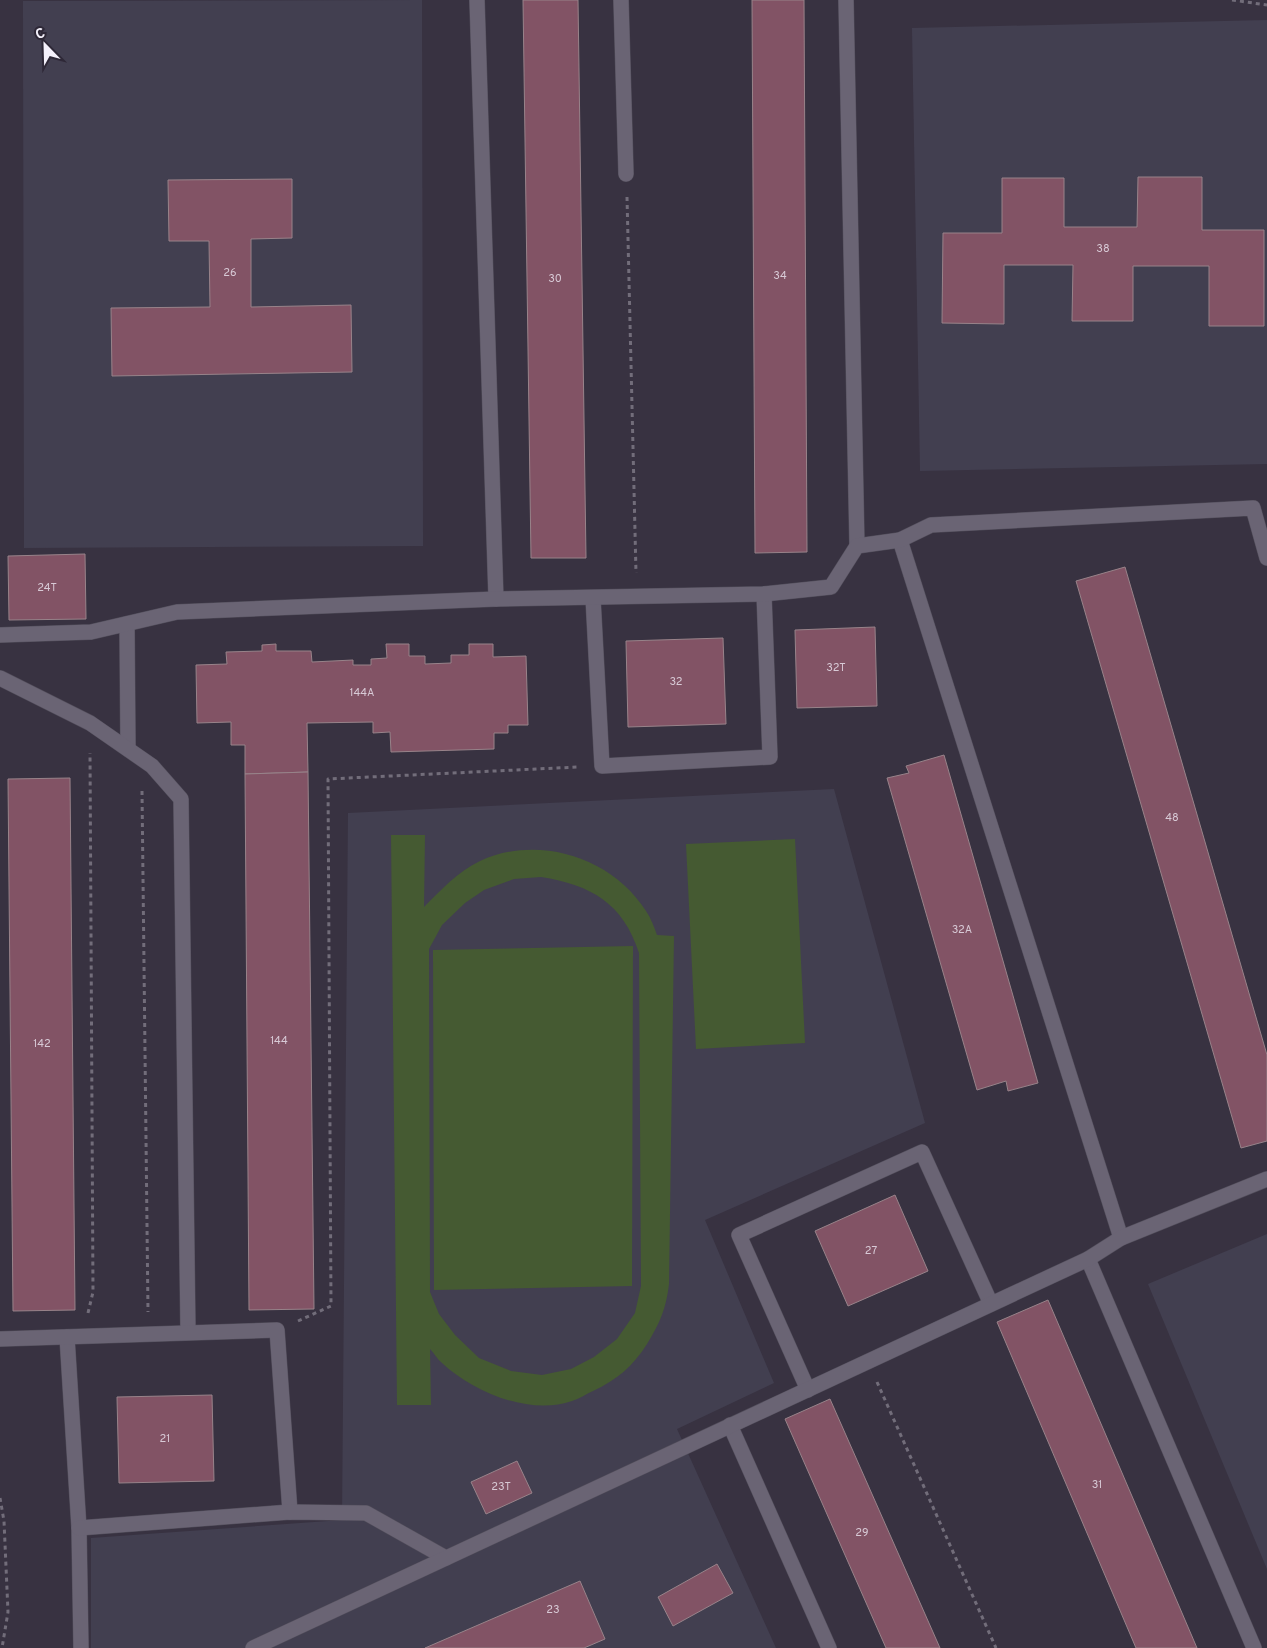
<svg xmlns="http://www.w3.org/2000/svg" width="1267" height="1648" viewBox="0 0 1267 1648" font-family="Overpass,sans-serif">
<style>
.education{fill:#423f50}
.green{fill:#455a32;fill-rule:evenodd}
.building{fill:#825365;stroke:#98838a}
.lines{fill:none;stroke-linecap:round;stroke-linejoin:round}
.service-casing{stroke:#524e5b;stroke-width:16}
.path{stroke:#726d7a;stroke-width:3;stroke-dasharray:4 4;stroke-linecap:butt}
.service{stroke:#6a6474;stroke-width:15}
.labels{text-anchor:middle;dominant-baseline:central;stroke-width:4;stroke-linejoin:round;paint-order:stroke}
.number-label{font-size:11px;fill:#d8cad6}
</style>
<rect width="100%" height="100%" fill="#383241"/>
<!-- education -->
<g class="education">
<polygon points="422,0 423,546 24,548 23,1"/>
<polygon points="1267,20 1267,464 920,471 912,28"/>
<polygon points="834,789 925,1123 705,1220 774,1383 677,1429 776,1648 91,1648 91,1538 342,1520 348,813"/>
<polygon points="1267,1234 1267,1569 1148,1284"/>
</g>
<!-- green -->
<g class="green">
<path d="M391,835H425L424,907C441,890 457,872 480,861C538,834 612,857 646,911C651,918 654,927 657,935L674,936L669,1284C666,1309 660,1323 647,1344C633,1366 617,1380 593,1391C586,1394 579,1399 572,1401C530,1416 473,1392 442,1363C437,1359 434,1353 430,1349L431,1405H397ZM541,877C591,885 623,903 639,953L641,1286L635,1313L617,1339L594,1357L571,1369L542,1375L511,1371L479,1358L455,1335L439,1314L430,1292L429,949L442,925L465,903L484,890L514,879Z"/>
<polygon points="795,839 805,1043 696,1049 686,844"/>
<polygon points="633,946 632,1286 434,1290 433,950"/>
</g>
<!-- building -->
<g class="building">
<polygon points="523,0 578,0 586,558 531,558"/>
<polygon points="752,0 804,0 807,552 755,553"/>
<polygon points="1138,177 1202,177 1202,230 1264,230 1264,326 1209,326 1209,266 1133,266 1133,321 1072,321 1073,265 1004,265 1004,324 942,323 943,233 1002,233 1002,178 1064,178 1064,227 1137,227"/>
<polygon points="292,179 292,238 251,239 251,307 351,305 352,372 112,376 111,308 210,307 209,241 169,241 168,180"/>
<polygon points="85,554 86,619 9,620 8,556"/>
<polygon points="1125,567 1267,1055 1267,1141 1241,1148 1076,581"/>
<polygon points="875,627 877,706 797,708 795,630"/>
<polygon points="723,638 726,724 628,727 626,641"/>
<polygon points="276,644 276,651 311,651 312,662 353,660 353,665 371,665 371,659 387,658 386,644 409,644 409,656 425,656 425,664 451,663 451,655 469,655 469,644 493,644 493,657 526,656 528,725 508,725 508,733 494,733 494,749 391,752 390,732 373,733 373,722 307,723 308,772 245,774 245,745 231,745 231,722 197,723 196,665 227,664 226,652 262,651 262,645"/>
<polygon points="944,755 1038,1083 1008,1091 1006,1081 977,1090 887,778 909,773 906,766"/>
<polygon points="308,772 314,1309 249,1310 245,774"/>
<polygon points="70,778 75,1310 13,1311 8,779"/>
<polygon points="895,1195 928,1271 848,1306 815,1231"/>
<polygon points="1048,1300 1197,1648 1136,1648 997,1322"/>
<polygon points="212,1395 214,1481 119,1483 117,1397"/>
<polygon points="830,1399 940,1648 886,1648 785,1419"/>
<polygon points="517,1461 532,1493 486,1514 471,1482"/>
<polygon points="717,1564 733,1593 673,1626 658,1597"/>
<polygon points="580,1581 605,1639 584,1648 425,1648"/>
</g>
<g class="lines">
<!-- service casing -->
<g class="service-casing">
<g id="service">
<polyline points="477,0 496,599"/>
<polyline points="621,0 626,174"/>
<polyline points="846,0 857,546"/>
<polyline points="900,540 1121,1238"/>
<polyline points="593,598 602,766 770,757 764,594"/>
<polyline points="127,624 128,749"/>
<polyline points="0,635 91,632 177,612 496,599 764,594 831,587 857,546 900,540 931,525 1253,508 1267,558"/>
<polyline points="0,678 90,723 152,766 181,799 188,1332"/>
<polyline points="1088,1259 1254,1648"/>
<polyline points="67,1337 79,1528 81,1648"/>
<polyline points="0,1339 277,1330 290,1512"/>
<polyline points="808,1390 739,1235 922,1152 991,1304"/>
<polyline points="730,1425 829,1648"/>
<polyline points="79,1528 290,1512 366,1513 446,1558"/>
<polyline points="253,1648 1088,1259 1121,1238 1267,1179"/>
</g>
</g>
<!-- path -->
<g class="path">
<polyline points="1232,0 1267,5"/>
<polyline points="627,197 636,573"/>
<polyline points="142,791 148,1312"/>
<polyline points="88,1313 93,1292 90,753"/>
<polyline points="298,1321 331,1306 328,779 578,767"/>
<polyline points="877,1382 996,1648"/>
<polyline points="0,1498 4,1521 8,1612 2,1648"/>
</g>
<!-- service -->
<use href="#service" class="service"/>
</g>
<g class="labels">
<!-- number labels -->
<g class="number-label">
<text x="1103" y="249">38</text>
<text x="230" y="273">26</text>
<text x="780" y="276">34</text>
<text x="555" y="279">30</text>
<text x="47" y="588">24Т</text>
<text x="836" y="668">32Т</text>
<text x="676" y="682">32</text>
<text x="362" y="693">144А</text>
<text x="1172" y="818">48</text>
<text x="962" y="930">32А</text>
<text x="279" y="1041">144</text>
<text x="42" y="1044">142</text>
<text x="871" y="1251">27</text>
<text x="165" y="1439">21</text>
<text x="1097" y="1485">31</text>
<text x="501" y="1487">23Т</text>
<text x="862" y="1533">29</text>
<text x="553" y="1610">23</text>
</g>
</g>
<!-- north arrow -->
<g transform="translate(45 45) rotate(337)" stroke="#2e2837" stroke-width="4" paint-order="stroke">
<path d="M0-4L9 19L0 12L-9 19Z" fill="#f4f1fb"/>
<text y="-8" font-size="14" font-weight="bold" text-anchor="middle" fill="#f4f1fb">С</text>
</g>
</svg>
